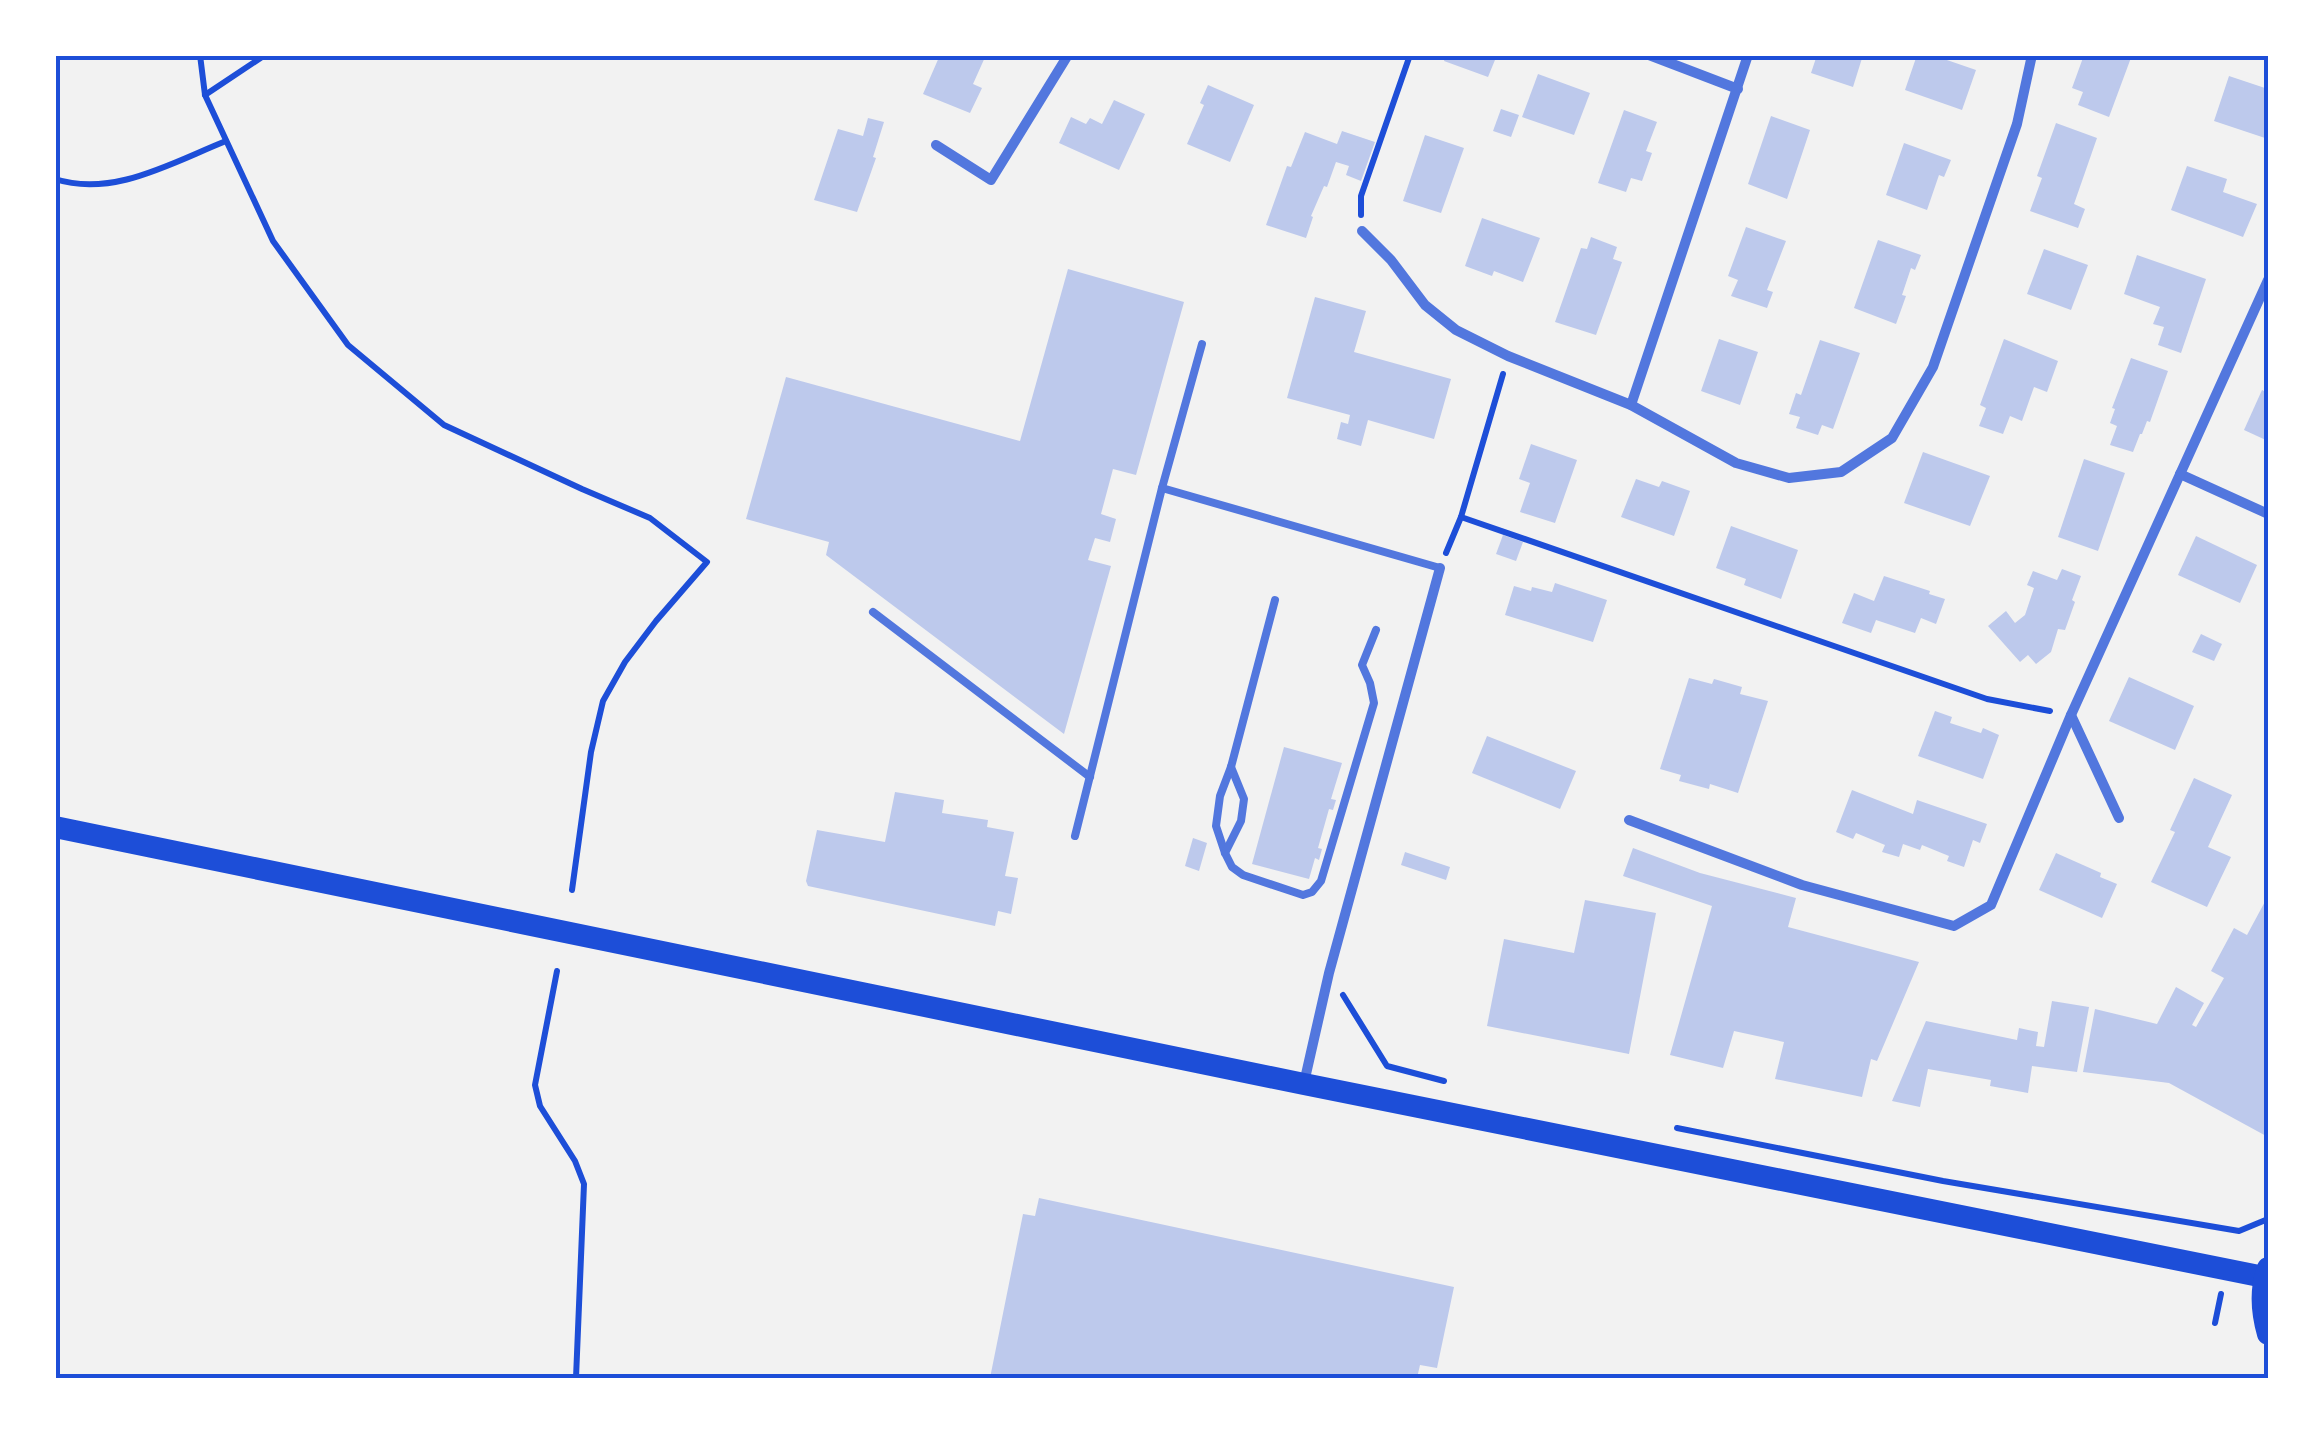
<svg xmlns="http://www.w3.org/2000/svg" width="2323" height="1433" viewBox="0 0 2323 1433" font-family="'Noto Sans',sans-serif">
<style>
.building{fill:#bdc9ec}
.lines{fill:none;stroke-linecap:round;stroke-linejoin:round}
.path{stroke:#1d4ed8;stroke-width:6}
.service{stroke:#5277de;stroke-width:8}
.minor{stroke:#5277de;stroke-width:10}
.primary{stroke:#1d4ed8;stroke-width:22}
.neatline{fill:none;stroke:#1d4ed8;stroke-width:4}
</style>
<rect width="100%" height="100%" fill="#f2f2f2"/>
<!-- building -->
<g class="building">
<polygon points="940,55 986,55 973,84 982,88 970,113 923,94"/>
<polygon points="1446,55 1497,55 1488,77 1444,61"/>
<polygon points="1817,55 1863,55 1853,87 1811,73"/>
<polygon points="1917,55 1946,55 1944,59 1976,70 1962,110 1905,90"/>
<polygon points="2084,55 2132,55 2109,117 2078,105 2083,92 2072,88"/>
<polygon points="1538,74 1590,93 1574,135 1522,117"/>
<polygon points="2229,76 2268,89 2268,139 2214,121"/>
<polygon points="1208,85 1254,105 1230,162 1187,144 1204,105 1200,103"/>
<polygon points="1114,100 1145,114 1119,170 1059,143 1071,117 1086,124 1090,118 1102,124"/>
<polygon points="1501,109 1519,115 1511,137 1493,131"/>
<polygon points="1624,110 1657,122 1646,151 1652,153 1642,181 1631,178 1626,192 1598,183"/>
<polygon points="1771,116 1810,130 1787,199 1748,184"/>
<polygon points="868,118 884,122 873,157 876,158 857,212 814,200 838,129 863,136"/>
<polygon points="2056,123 2097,138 2074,204 2085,209 2078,228 2030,211 2042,178 2037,176"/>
<polygon points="1342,131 1375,142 1361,181 1346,175 1349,166 1336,162 1327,187 1324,186 1311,216 1313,217 1306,238 1266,225 1287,166 1291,167 1305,132 1337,144"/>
<polygon points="1425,135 1464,148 1441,213 1403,201"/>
<polygon points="1904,143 1951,160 1944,177 1939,175 1927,210 1886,195"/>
<polygon points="2187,166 2227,179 2223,192 2257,204 2243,237 2171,210"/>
<polygon points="1482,218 1540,238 1523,282 1494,271 1492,276 1465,266"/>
<polygon points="1746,227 1786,241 1767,290 1773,292 1767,308 1731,296 1738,280 1728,276"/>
<polygon points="1591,237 1617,247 1613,259 1622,262 1596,335 1555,322 1581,248 1587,249"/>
<polygon points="1878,240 1921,255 1915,270 1911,268 1902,295 1906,296 1896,324 1854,308"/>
<polygon points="2044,249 2088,265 2071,310 2027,294"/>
<polygon points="2137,255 2206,279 2181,353 2158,345 2164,327 2153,324 2160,307 2124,294"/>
<polygon points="1068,269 1184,302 1136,475 1113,469 1101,514 1116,519 1110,542 1095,538 1088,560 1111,566 1064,734 826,555 829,542 746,519 786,377 1020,441"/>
<polygon points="1315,297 1366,311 1354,352 1451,379 1434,439 1368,420 1361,446 1337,439 1341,422 1348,424 1350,415 1287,398"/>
<polygon points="1719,339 1758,352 1740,405 1701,391"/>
<polygon points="2004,339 2058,361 2047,392 2034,387 2022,421 2010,416 2003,434 1979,426 1986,408 1980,405"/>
<polygon points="1820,340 1860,353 1833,429 1822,425 1818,435 1796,428 1800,417 1789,414 1796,393 1801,395"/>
<polygon points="2131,358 2168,371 2150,422 2147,421 2142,434 2140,434 2133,452 2110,445 2117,426 2110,423 2115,409 2112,408"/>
<polygon points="2262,390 2268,393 2268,441 2244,430"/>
<polygon points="1531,444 1577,460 1555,523 1520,512 1530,483 1519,479"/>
<polygon points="1923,452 1990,476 1970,526 1904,503"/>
<polygon points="2084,459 2125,473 2098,551 2058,537"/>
<polygon points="1636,479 1659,487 1662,481 1690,491 1674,536 1621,517"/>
<polygon points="1731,526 1798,550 1781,599 1744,585 1746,579 1716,568"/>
<polygon points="1503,535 1523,542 1516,561 1496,554"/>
<polygon points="2196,536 2257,565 2240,603 2178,575"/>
<polygon points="2062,569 2081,576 2072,600 2075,602 2065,630 2058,629 2051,652 2036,664 2028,655 2020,662 1988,626 2006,611 2015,623 2025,615 2034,588 2027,585 2033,571 2057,580"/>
<polygon points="1884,576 1930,591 1929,594 1945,599 1936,624 1921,618 1915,633 1876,620 1871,633 1842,623 1854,593 1874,601"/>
<polygon points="1555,583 1607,600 1593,642 1505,615 1514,586 1531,591 1532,587 1552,592"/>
<polygon points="2201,634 2222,644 2214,661 2192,652"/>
<polygon points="2129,677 2194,706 2175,750 2109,721"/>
<polygon points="1689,678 1712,684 1714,679 1742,687 1740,694 1768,701 1738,793 1710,784 1709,789 1679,781 1681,775 1660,769"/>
<polygon points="1935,711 1952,717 1950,723 1981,733 1983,728 1999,735 1983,779 1918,756"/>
<polygon points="1487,736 1576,771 1560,809 1472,773"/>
<polygon points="1284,747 1342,763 1331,799 1336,800 1333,810 1329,809 1318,848 1322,849 1319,860 1315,858 1309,879 1252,864"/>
<polygon points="2194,778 2232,795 2208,847 2231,857 2207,907 2151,882 2175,832 2170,830"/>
<polygon points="1852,790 1913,814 1917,800 1987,824 1980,843 1973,840 1964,867 1947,861 1949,856 1922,845 1920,850 1903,844 1899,857 1882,852 1885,845 1856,833 1853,839 1836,832"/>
<polygon points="895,792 944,800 942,813 988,820 987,827 1014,832 1005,876 1018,878 1011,914 998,911 995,926 808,886 806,881 817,830 885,842"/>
<polygon points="1193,838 1207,843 1199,871 1185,866"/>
<polygon points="1633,848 1700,873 1796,898 1788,927 1919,962 1877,1061 1871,1059 1862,1097 1775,1079 1784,1042 1734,1031 1723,1068 1670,1055 1712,906 1623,876"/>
<polygon points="1405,852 1450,867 1446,880 1401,865"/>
<polygon points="2056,853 2101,873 2100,877 2117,884 2102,918 2039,890"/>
<polygon points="2268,896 2268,1137 2169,1083 2083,1072 2095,1009 2157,1024 2176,987 2204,1003 2192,1025 2196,1027 2224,978 2211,971 2234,928 2247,935"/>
<polygon points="1585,900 1656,913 1629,1054 1487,1026 1504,939 1574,953"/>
<polygon points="2052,1001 2089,1007 2077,1072 2032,1066 2028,1093 1990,1086 1991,1080 1928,1069 1920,1107 1892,1101 1926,1021 2017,1040 2019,1028 2038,1032 2036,1046 2044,1047"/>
<polygon points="1039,1198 1454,1287 1437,1368 1420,1365 1417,1378 990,1378 1023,1214 1035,1216"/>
</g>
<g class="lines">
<!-- path -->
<g class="path">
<polyline points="200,55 205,95 273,241 348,345 444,425 582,489 650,518 707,562 656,621 625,662 603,701 591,752 572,890"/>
<polyline points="205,95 265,55"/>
<path d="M55,179C113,198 173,162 226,141"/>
<polyline points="1361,215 1361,196 1410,55"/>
<polyline points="1461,517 1987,699 2050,711"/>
<polyline points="1446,553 1461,517 1503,374"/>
<polyline points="557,971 535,1085 540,1106 575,1161 584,1184 576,1378"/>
<polyline points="1343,995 1387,1066 1444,1081"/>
<polyline points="1677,1128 1943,1181 2239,1231 2268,1219"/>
<polyline points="2215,1323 2221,1294"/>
</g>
<!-- service -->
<g class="service">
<polyline points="1162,488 1202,344"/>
<polyline points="1275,600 1231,767 1220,796 1216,826 1225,853 1232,867 1243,875 1303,895 1312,892 1321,881 1374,703 1370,683 1362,665 1376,630"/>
<polyline points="873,612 1090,777"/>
<polyline points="1075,836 1162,488 1440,568"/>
<polyline points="1225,853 1241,821 1244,799 1231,767"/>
</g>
<!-- minor -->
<g class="minor">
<polyline points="1649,55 1738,89"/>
<polyline points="936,145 991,180 1068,55"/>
<polyline points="1362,231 1391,260 1425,305 1456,330 1508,356 1631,405 1736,463 1789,478 1841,472 1892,438 1933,367 2017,124 2032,55"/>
<polyline points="1631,405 1748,55"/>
<polyline points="2180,474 2266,513"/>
<polyline points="2071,715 2119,818"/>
<polyline points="1629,820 1802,885 1954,926 1991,905 2071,715 2268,280"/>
<polyline points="1304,1083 1329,973 1440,568"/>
</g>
<!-- primary -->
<g class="primary">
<polyline points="55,827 1304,1084 2264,1277"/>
<path d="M2268,1268C2260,1289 2262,1313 2268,1334"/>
</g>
</g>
<!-- border -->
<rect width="2323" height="1433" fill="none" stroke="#ffffff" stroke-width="115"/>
<rect x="58" y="58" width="2208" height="1318" class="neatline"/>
</svg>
